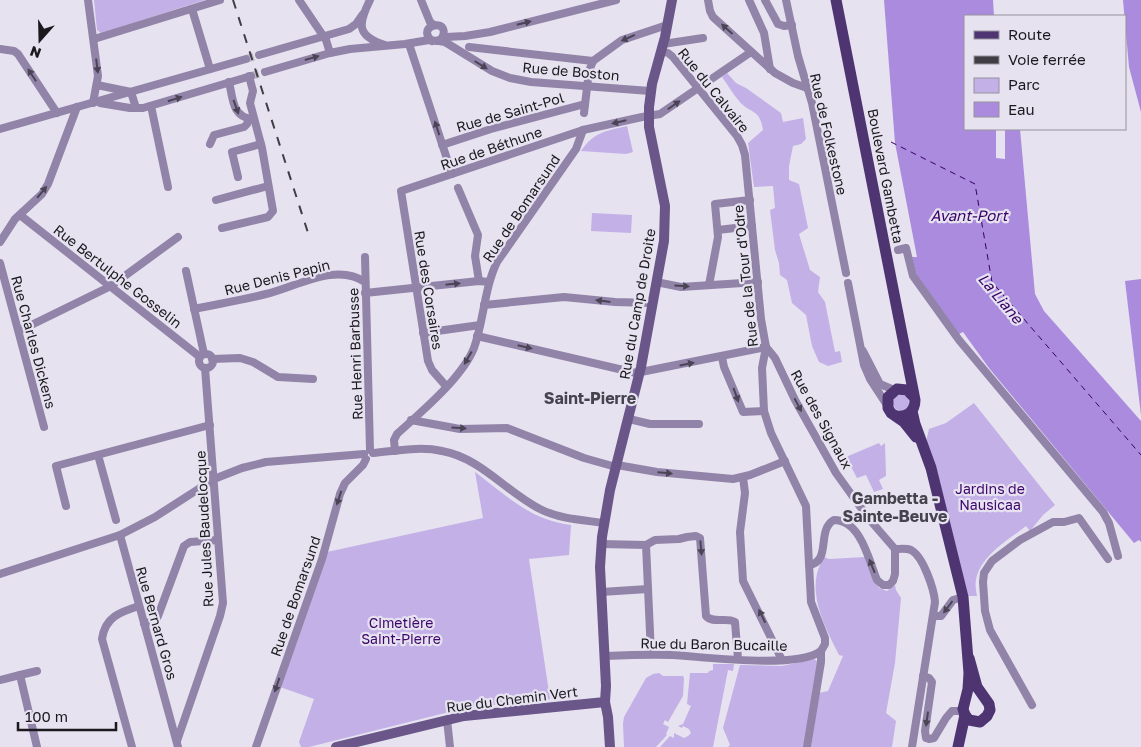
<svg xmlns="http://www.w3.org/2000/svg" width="1141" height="747" viewBox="0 0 1141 747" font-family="'Golos Text',sans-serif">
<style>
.green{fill:#c3b0e7}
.water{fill:#aa8bdd}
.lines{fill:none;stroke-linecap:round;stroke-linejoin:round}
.ferry{stroke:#380066;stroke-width:1;stroke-dasharray:6 5;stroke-linecap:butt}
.street-tunnel{stroke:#bdbac6;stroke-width:8;stroke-dasharray:8 4;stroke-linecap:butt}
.street{stroke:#9184a8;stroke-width:8}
.secondary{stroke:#6a5689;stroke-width:10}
.primary{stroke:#4e3572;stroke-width:11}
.rail{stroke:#403e44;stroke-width:2;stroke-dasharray:9 9;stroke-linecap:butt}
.oneway{fill:#4a4455}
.labels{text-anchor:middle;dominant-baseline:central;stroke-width:4.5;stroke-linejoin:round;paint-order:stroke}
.street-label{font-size:14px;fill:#1b191e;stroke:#e6e2f0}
.park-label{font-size:14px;fill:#3d066c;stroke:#e6e2f0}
.water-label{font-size:15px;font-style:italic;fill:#380066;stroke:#e6e2f0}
.quarter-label{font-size:16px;font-weight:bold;fill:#46424e;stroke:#e6e2f0}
</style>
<rect width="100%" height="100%" fill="#e6e2f0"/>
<!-- green -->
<g class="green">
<polygon points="94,0 205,0 101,33 97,30"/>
<path d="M727,73L736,83L746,88L781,113L783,122L803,118L806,139L801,144L793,146L789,166V180L799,184L808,228L799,234L810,270L820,277L818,292L825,302L835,352L840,351L842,362L828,366L819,362L812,346L806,315L792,303L787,280L780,275L779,263L775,250L770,210L775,208L773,186L754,187L748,143L763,130C759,107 751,115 739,101C733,94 728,85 722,77Z"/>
<path d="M627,126L633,152L626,154L581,151C594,132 606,131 627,126Z"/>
<polygon points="592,213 632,215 631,233 591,231"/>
<circle cx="901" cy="403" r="8"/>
<path d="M974,403L1055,505L1043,515L1030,531L1026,526C1008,540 980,556 976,580C975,585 976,591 977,596H968L933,459L926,442L929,429L946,423Z"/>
<polygon points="879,443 881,446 885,443 886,476 879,480 883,489 874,492 866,475 857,478 846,457"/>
<path d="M475,472C507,496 530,520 571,525L569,555L529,559L550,699L465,708L309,747H301L299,742L314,699L280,687L327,552L483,518Z"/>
<path d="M824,557L829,559L865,557L879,588L887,591L895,585L896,590L901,598L895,663L886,713L896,721L892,747H811L819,693L828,691L843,656L839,655C824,625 804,588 824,557Z"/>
<polygon points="814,659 817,661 817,668 804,747 728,747 730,745 723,728 740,665 782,666"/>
<polygon points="713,664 734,664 733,671 728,670 713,747 660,747 670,736 674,738 674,733 684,738 688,736 691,733 689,729 683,726 682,728 678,726 683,724 691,706 687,704 690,673 708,673 709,671 713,670"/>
<polygon points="659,673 663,676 683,676 684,678 683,696 668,722 665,720 663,724 669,727 666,734 667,735 656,747 624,747 623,724 624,717 646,678 653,674"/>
</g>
<!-- water -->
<g class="water">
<polygon points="884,0 993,0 994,16 965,16 965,129 996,129 996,158 1005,159 1005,129 1020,129 1035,294 1044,311 1141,421 1141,542 1139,540 1134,543 989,368 963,332 959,334 917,276 912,257 917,257 895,143"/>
<polygon points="1123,0 1141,0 1141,112 1129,67"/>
<polygon points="1141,279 1141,415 1125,281"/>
</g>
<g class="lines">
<!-- ferry -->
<polyline class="ferry" points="891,142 975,184 992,282 1141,455"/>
<!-- street-tunnel -->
<g class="street-tunnel">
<polyline points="246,59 259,55"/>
<polyline points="251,76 265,72"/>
</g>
<!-- street -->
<g class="street">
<polyline points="88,0 98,76 93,103"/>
<polyline points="299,0 326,40 330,53"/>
<path d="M370,0C358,24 356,36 385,45"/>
<polyline points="421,0 430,22 434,25"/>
<polyline points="708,0 710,11 713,17 775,73 793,83 807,88"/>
<polyline points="749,0 764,33 770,69"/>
<polyline points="765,0 778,24 784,26 792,25"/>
<polyline points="786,0 798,56 812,103 846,273"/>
<polyline points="192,9 210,69"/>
<polyline points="94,39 220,0"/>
<path d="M432,41C414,25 452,17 442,38"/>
<polyline points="439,41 445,42 492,71 510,78 531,82 650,91"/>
<polyline points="409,44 452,174"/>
<polyline points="663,44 703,38"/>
<polyline points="469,47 593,61"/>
<polyline points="0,49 14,51 18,54 57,113"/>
<polyline points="661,51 668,53 673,57 737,136 742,145 745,155 761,319 766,347 762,368 764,411 771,433 806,506 811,602 825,638 825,644 821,651 821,662 807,747"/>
<polyline points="259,55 349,29 356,24 363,14"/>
<polyline points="265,72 330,53 350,49 405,44 429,40 437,41 446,37 465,36 490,32 616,0"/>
<path d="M229,82C233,98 232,117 252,119"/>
<polyline points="97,85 131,92 136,108"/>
<polyline points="100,103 130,108 143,108 251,76"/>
<polyline points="151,106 168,187"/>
<polyline points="584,113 589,71 593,61 622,40 667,25"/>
<polyline points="0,129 246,59"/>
<polyline points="210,144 214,135 244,127 247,124 249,119"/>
<polyline points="442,145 491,129 585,104"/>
<polyline points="238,177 232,152 261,144"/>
<polyline points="458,188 478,235 475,256 479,281"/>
<polyline points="216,200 268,186"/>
<polyline points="20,215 200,357"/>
<polyline points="222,228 268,217 273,211 262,148 250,103 253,91 249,76"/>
<polyline points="718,230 752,226"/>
<polyline points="0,242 15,219 42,194 48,184 77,107"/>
<polyline points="898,250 906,248 913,276 959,340 1103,512 1109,523 1118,556"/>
<polyline points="365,257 370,450"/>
<polyline points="0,263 44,427"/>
<polyline points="186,271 204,354"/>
<polyline points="656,282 681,287 758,282"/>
<polyline points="848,283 864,365 870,379 887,405"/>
<polyline points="709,285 718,237 715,204 750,200"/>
<polyline points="365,293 479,281 489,282"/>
<polyline points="484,305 564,297 615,302 652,303"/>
<path d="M194,309C218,304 242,300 266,294C296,287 336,262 365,282"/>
<polyline points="19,331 111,286 178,237"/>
<polyline points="423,333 480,325"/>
<polyline points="477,336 636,373 766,347"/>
<polyline points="766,347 775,358 795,400 836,473 869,519 895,549"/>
<polyline points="863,351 880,384 894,390"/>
<circle cx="206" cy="361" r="7"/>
<polyline points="722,357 724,367 743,412 764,411"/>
<polyline points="212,359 240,358 253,362 278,377 313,379"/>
<polyline points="446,386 432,370 428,361 401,191 583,130 642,117 660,114 751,52"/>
<polyline points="629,419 650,424 699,424"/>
<polyline points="411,420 460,429 507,428 584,458 616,467"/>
<path d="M395,451L394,440L397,434C421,412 462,378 474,348C484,320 484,289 497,262L576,149L583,130"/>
<path d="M373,453C396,451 420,446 442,451C481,458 506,492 540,509C559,519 583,520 604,523"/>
<polyline points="98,455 116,520"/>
<polyline points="617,465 657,472 733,479 750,475 785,461"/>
<polyline points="743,477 745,493 740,532 743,581 782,660"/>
<polyline points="66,506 56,466 210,425"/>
<polyline points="120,535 178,747"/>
<polyline points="601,544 646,545 651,654"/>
<path d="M646,545L655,540L679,539L687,537L696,536L700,538L706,616C713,624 726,617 735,622L738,659"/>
<path d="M895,549C900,549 906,548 911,550C923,556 934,589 935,602L912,747"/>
<path d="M809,565C832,561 816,530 834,520C861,520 869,561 877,580L883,585H889L893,581L895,574V549"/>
<polyline points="0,574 120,535 155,517 214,479 242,468 266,462 364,454"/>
<polyline points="601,592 648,589"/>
<polyline points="934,616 941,616 953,600 963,597"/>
<polyline points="144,624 156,620 158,616 184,546 190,542 218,540"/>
<path d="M605,656C627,655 651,654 673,655C705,657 797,669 821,651"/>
<polyline points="20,675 37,671"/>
<polyline points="923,676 929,678 932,682 925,731 926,738 929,739 934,738 946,718 952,711 958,711 964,713"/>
<polyline points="0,680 20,675 37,747"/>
<polyline points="1032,705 990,630 985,611 983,582 984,573 992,561 1020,540 1053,522 1064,522 1079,518 1108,559"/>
<polyline points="447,720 450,747"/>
<polyline points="177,741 220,616 223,603 205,368"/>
<path d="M132,747L102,639C105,617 120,612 139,606"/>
<polyline points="256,747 322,559 340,494 345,483 363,465 366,459"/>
</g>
<!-- secondary -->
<g class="secondary">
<polyline points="336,747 464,716 605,702"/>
<polyline points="610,747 608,717 605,702 606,686 600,567 602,537 610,490 641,367 664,241 665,206 649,127 649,107 652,84 665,37 672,0"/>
</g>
<!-- primary -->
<g class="primary">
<path d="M836,0L915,400C915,411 907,418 896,416"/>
<polyline points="913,396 907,390 897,389 888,397 888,408 891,413 904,422 916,437"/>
<polyline points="912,411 915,424 931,468 963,597 969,673 968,689 963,709 965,715 969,720 980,722 987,716 990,710 989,704 977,687 969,658"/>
<polyline points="958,747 965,715"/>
</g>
<!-- rail -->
<polyline class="rail" points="233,0 310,239"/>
</g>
<!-- one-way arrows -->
<defs><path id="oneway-solid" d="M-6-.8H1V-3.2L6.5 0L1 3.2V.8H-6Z" transform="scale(1.25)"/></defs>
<g class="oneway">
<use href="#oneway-solid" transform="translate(524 23) rotate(-14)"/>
<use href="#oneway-solid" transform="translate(727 29) rotate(-138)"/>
<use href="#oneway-solid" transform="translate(628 38) rotate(156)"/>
<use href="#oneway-solid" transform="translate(312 58) rotate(-16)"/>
<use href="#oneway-solid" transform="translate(481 65) rotate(32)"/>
<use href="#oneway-solid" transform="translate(97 66) rotate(83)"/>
<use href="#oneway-solid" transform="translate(32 75) rotate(-123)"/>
<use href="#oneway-solid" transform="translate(175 99) rotate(-17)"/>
<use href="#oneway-solid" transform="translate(674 105) rotate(-35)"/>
<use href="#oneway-solid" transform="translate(236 107) rotate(70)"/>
<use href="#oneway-solid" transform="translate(619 122) rotate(167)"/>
<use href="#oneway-solid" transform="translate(437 128) rotate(-108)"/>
<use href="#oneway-solid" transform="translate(42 192) rotate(-50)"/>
<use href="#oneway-solid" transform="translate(453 284) rotate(-6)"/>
<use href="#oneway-solid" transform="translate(682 286) rotate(3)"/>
<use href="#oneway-solid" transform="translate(603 301) rotate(-173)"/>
<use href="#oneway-solid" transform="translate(525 347) rotate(13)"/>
<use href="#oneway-solid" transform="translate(468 358) rotate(120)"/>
<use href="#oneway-solid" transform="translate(687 364) rotate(-11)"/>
<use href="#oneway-solid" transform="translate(736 395) rotate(70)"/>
<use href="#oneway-solid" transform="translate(798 405) rotate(62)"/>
<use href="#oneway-solid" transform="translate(459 428) rotate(3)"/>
<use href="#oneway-solid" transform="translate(665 473) rotate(5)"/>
<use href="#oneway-solid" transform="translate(339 498) rotate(108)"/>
<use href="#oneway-solid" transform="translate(701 548) rotate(85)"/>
<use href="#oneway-solid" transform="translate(872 566) rotate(-112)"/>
<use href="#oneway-solid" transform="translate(948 607) rotate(127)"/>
<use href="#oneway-solid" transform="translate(762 616) rotate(-116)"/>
<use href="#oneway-solid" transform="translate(277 685) rotate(109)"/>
<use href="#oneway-solid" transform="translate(927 719) rotate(98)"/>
</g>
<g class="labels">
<!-- street labels -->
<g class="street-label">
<text transform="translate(571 71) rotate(5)">Rue de Boston</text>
<text transform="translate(714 90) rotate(51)">Rue du Calvaire</text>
<text transform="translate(510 112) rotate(-16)">Rue de Saint-Pol</text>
<text transform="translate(829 134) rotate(77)">Rue de Folkestone</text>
<text transform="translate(491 148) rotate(-19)">Rue de Béthune</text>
<text transform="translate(886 176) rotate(79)">Boulevard Gambetta</text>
<text transform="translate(521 208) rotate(-56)">Rue de Bomarsund</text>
<text transform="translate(118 276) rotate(38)">Rue Bertulphe Gosselin</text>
<text transform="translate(745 276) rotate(-96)">Rue de la Tour d'Odre</text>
<text transform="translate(277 277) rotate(-14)">Rue Denis Papin</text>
<text transform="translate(429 290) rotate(81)">Rue des Corsaires</text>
<text transform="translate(637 304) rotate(-80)">Rue du Camp de Droite</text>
<text transform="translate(34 342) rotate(75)">Rue Charles Dickens</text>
<text transform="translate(355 354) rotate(-92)">Rue Henri Barbusse</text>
<text transform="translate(822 419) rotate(61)">Rue des Signaux</text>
<text transform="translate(204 529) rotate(-93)">Rue Jules Baudelocque</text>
<text transform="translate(295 596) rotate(-71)">Rue de Bomarsund</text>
<text transform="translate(157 623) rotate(74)">Rue Bernard Gros</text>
<text transform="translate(714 644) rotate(1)">Rue du Baron Bucaille</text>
<text transform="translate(512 699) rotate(-7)">Rue du Chemin Vert</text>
</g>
<!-- park labels -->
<g class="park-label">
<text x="990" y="488">Jardins de<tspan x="990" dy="16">Nausicaa</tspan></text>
<text x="401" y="622">Cimetière<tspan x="401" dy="16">Saint-Pierre</tspan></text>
</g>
<!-- water labels -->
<g class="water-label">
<text x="969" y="215">Avant-Port</text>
<text transform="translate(1001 298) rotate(50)">La Liane</text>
</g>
<!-- quarter labels -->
<g class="quarter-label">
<text x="590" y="398">Saint-Pierre</text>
<text x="895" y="498">Gambetta -<tspan x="895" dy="18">Sainte-Beuve</tspan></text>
</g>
</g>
<!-- legend -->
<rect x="964" y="15" width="162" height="115" fill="#e6e2f0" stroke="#95929c"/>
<rect x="974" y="31" width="25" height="8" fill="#4e3572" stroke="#95929c"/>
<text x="1008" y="40" font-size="15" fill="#1b191e">Route</text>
<rect x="974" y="56" width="25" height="8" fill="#403e44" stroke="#95929c"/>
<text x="1008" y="65" font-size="15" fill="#1b191e">Voie ferrée</text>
<rect x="974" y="78" width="25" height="15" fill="#c3b0e7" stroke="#95929c"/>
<text x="1008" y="90" font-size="15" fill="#1b191e">Parc</text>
<rect x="974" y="102" width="25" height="15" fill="#aa8bdd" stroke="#95929c"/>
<text x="1008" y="115" font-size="15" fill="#1b191e">Eau</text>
<!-- north arrow -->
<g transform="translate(40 40) rotate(200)" stroke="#e6e2f0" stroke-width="4" paint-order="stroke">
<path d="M0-4L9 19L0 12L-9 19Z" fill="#1b191e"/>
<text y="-8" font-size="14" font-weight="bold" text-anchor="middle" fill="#1b191e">N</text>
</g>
<!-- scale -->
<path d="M18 722v8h98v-8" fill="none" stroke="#1b191e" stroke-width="2.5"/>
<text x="25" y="722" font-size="15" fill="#1b191e" stroke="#e6e2f0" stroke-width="4" paint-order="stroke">100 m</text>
</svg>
